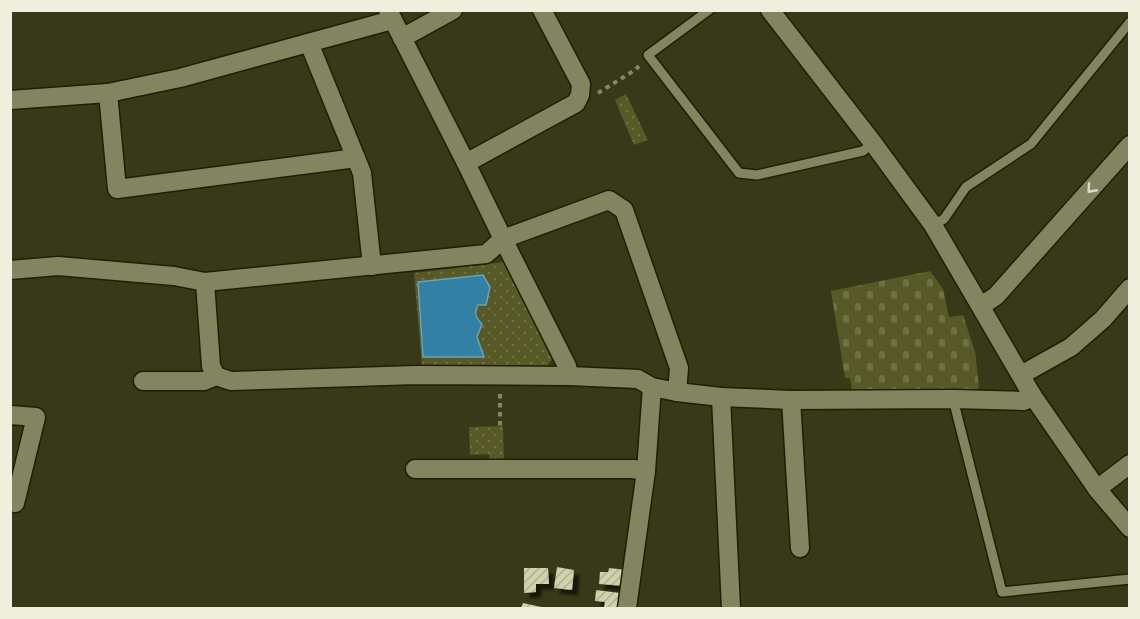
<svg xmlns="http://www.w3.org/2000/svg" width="1140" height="619" viewBox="0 0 1140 619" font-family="'Fira Sans',sans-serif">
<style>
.grass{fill:url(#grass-dots)}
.cemetery{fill:url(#cemetery-stones)}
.water{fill:#3281a4;stroke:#6aa2b5;stroke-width:1.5}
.building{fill:url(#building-hatch);filter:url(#shadow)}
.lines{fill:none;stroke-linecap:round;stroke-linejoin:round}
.lane-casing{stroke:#202000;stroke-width:12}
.street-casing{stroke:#202000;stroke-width:21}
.secondary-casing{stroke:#202000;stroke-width:21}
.path{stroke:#84856a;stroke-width:4;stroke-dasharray:4.5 4.5;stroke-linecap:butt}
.lane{stroke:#838561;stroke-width:9}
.street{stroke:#838561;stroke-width:18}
.secondary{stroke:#838561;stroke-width:18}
.oneway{stroke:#d9dac3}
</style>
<defs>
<pattern id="grass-dots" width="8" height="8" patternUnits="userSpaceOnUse" patternTransform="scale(1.5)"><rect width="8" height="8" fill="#575926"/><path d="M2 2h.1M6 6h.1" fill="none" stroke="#6f7145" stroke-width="1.8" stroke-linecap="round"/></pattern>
<pattern id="cemetery-stones" width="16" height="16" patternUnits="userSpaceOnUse" patternTransform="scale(1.5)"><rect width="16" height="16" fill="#575926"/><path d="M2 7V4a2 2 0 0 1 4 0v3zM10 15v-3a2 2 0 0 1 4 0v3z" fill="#6f7145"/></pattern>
<pattern id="building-hatch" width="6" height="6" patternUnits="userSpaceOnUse" patternTransform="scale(1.5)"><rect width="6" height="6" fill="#cfd2ab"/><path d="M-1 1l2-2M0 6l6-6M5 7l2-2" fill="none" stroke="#adb091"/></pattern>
<filter id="shadow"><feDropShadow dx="5.5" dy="5.5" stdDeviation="1.5" flood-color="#0009"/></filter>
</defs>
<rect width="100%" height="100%" fill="#383918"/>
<!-- grass -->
<g class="grass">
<polygon points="626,94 648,140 634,145 615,100"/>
<polygon points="504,262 555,355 547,366 422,367 414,273"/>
<polygon points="503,426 504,463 490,463 489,454 470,455 469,427"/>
</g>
<!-- cemetery -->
<polygon class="cemetery" points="930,271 943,289 949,317 963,315 975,352 979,387 974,393 852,391 850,378 845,378 831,291"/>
<!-- water -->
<path class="water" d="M483,275L490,287L486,305H478C474,313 475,317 482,324L477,337L484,357H423L418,282Z"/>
<!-- building -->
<g class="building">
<polygon points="557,567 574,570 572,590 554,588"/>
<polygon points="524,568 548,568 549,584 536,584 536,592 524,593"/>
<polygon points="609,568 627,570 625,586 599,584 600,572 608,572"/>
<polygon points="596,590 620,593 618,608 604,608 605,602 595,601"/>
<polygon points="523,603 546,608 521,608"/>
</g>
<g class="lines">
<!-- lane casing -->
<g class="lane-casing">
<g id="lane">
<polyline points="709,10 648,55 739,173 757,175 863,151 873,143"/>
<polyline points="933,225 944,219 966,187 1031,144 1130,22"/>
<polyline points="953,399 1002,592 1130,579"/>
</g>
</g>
<!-- street casing -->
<g class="street-casing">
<g id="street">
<polyline points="388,10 466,163 503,239 567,366 569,376"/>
<polyline points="402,38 453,10"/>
<polyline points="309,43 362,173 372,266"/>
<polyline points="108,93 117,189 356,158"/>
<polyline points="10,100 108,93 180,78 392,20"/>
<polyline points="466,163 576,103 580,95 581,84 542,10"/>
<polyline points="10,270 58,266 174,276 205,282 211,366 216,376"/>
<polyline points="205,282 486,254 503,239 609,200 624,210 679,368 677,392"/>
<polyline points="981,306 996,296 1130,145"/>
<polyline points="1021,375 1071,347 1103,319 1130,288"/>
<polyline points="143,381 204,381 216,376 231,381 416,375 569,376 638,379 652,387 677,392 721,397 791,400 953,399 1024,401 1032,395"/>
<polyline points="721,397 731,608"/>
<polyline points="791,400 800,548"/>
<polyline points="10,415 36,417 15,503"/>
<polyline points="415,469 633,469 646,471"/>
<polyline points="1097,489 1130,464"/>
<polyline points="627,608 646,471 652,387"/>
</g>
</g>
<!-- secondary casing -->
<g class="secondary-casing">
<polyline id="secondary" points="770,10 873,143 933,225 1032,395 1097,489 1130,528"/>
</g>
<!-- path -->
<g class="path">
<polyline points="598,93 635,70 639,66"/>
<polyline points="500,394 500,426"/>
</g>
<!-- lane -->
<use href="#lane" class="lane"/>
<!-- street -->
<use href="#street" class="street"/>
<!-- secondary -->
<use href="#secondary" class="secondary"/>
</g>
<!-- one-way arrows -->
<defs><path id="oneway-chevron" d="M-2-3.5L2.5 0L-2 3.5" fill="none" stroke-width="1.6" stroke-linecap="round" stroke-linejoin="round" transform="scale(1.5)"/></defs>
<use class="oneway" href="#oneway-chevron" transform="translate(1091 189) rotate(132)"/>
<!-- border -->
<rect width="1140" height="619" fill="none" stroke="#eeefdc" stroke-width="24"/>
</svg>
